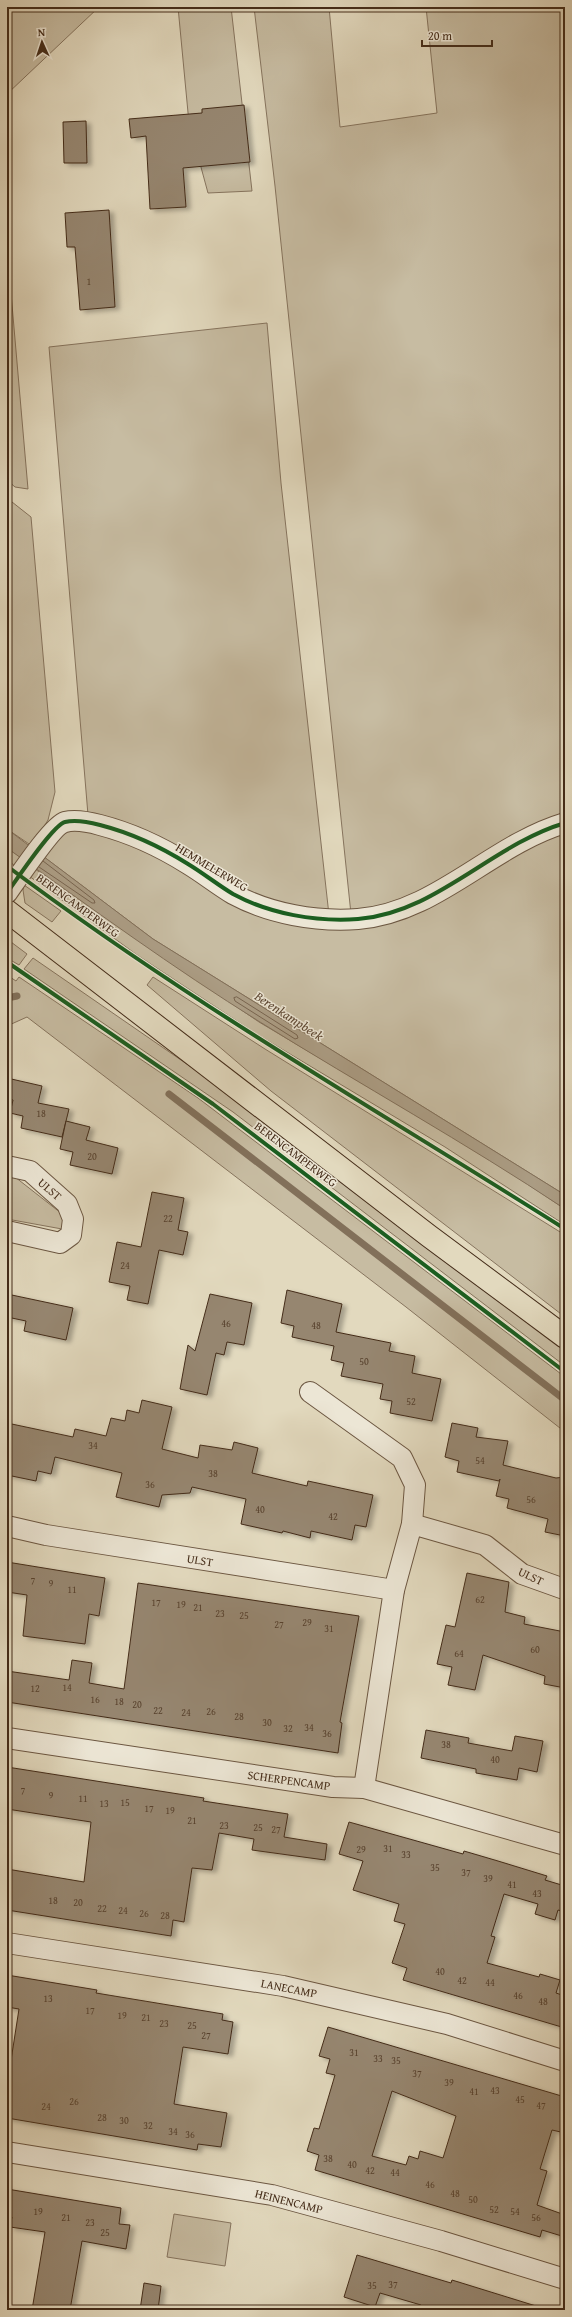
<svg xmlns="http://www.w3.org/2000/svg" width="572" height="2317" viewBox="0 0 572 2317" font-family="'Gentium Book Plus',serif">
<style>
.green{fill:#c7bca2;stroke:#86745e}
.water{fill:#ac9e86;stroke:#82705a}
.lines{fill:none;stroke-linecap:round;stroke-linejoin:round}
.shore{stroke:#786550;stroke-width:1}
.stream{stroke:#82705a;stroke-width:7}
.building{fill:#96866f;stroke:#442c19;fill-rule:evenodd;filter:url(#shadow)}
.minor-casing{stroke:#6c5742;stroke-width:22}
.primary-casing{stroke:#442c19;stroke-width:24}
.minor{stroke:#ece6d5;stroke-width:20}
.primary{stroke:#e2d9be;stroke-width:22}
.cycleway-casing{stroke:#ece6d5;stroke-width:6}
.cycleway{stroke:#1b5e20;stroke-width:4}
.labels{text-anchor:middle;dominant-baseline:central;stroke-width:3;stroke-linejoin:round;paint-order:stroke}
.number-label{font-size:10px;fill:#58422e}
.street-label{font-size:12px;fill:#442c19;stroke:#ece6d5}
.water-label{font-size:13px;font-style:italic;fill:#5e4834;stroke:#ece6d5}
</style>
<defs>
<filter id="shadow"><feDropShadow dx="4.5" dy="2.5" stdDeviation="2" flood-color="#0004"/></filter>
</defs>
<rect width="100%" height="100%" fill="#e2d9be"/>
<filter id="stains"><feTurbulence type="fractalNoise" baseFrequency=".005" numOctaves="4"/><feColorMatrix values="0 0 0 0 .2 0 0 0 0 .09 0 0 0 0 .02 0 0 0 .5 -.17"/></filter>
<radialGradient id="worn" r=".72"><stop offset=".6" stop-color="#630" stop-opacity="0"/><stop offset="1" stop-color="#630" stop-opacity=".3"/></radialGradient>
<!-- green -->
<g class="green">
<polygon points="7,7 99,7 7,94"/>
<polygon points="178,7 231,7 252,191 208,193 189,123"/>
<polygon points="254,7 329,7 340,127 437,113 426,7 565,7 565,818 408,901 351,914 275,186"/>
<polygon points="7,247 28,489 15,487 7,480"/>
<polygon points="267,323 281,483 329,915 279,906 88,815 49,347"/>
<polygon points="7,498 31,517 55,792 48,820 32,846 7,829"/>
<polygon points="71,828 124,839 218,891 356,924 565,828 565,1195 153,939 44,857 60,833"/>
<polygon points="7,848 25,860 18,868 7,860"/>
<polygon points="35,869 259,1022 490,1159 565,1209 565,1225 445,1147 255,1033 137,955 29,876"/>
<polygon points="24,885 61,911 52,922 25,903 23,890"/>
<polygon points="7,939 27,954 19,965 7,958"/>
<polygon points="33,958 239,1100 565,1350 565,1366 233,1112 24,969"/>
<polygon points="7,975 16,981 19,977 198,1098 565,1377 565,1432 406,1307 27,1017 7,1026"/>
<polygon points="153,977 265,1049 565,1235 565,1317 271,1091 147,985"/>
<polygon points="7,1176 15,1177 66,1217 62,1229 7,1219"/>
<polygon points="174,2214 231,2223 225,2266 167,2257"/>
</g>
<!-- water -->
<path class="water" d="M7,829L153,939L565,1195V1209C466,1143 361,1085 260,1022C173,968 90,907 7,848Z"/>
<g class="lines">
<!-- shore -->
<g class="shore">
<polyline points="39,867 92,903 95,903 94,900 43,861"/>
<polygon points="237,997 297,1035 298,1038 295,1039 235,1001 234,998"/>
</g>
<!-- stream -->
<g class="stream">
<polyline points="7,998 17,996"/>
<polyline points="169,1094 565,1400"/>
</g>
</g>
<!-- building -->
<g class="building">
<polygon points="244,105 250,162 183,168 186,207 150,209 146,136 131,138 129,119 202,113 202,109"/>
<polygon points="86,121 87,163 64,163 63,122"/>
<polygon points="109,210 115,307 80,310 75,247 67,247 65,213"/>
<polygon points="7,1078 42,1086 38,1103 69,1109 62,1137 21,1128 23,1116 10,1113 13,1100 7,1098"/>
<polygon points="66,1121 90,1127 86,1140 118,1148 112,1174 70,1165 73,1152 60,1149"/>
<polygon points="152,1192 184,1198 178,1230 188,1232 183,1255 159,1250 148,1304 127,1300 130,1286 109,1282 117,1242 141,1247"/>
<polygon points="287,1290 342,1304 336,1332 391,1343 389,1351 415,1356 412,1373 441,1379 432,1421 390,1413 392,1401 380,1399 383,1384 341,1376 344,1363 331,1360 334,1346 292,1337 294,1326 281,1323"/>
<polygon points="7,1294 73,1308 66,1340 24,1331 26,1321 7,1317"/>
<polygon points="210,1294 252,1303 244,1345 227,1342 224,1355 216,1353 207,1395 180,1389 188,1345 195,1351"/>
<polygon points="142,1400 172,1407 162,1449 198,1458 200,1445 232,1450 234,1442 258,1448 252,1473 307,1486 308,1481 373,1495 366,1527 355,1525 352,1540 311,1531 310,1538 283,1531 282,1533 241,1524 246,1499 192,1487 190,1493 162,1495 159,1507 116,1497 122,1473 55,1457 51,1474 38,1471 36,1481 7,1475 7,1423 73,1437 75,1429 106,1436 111,1418 125,1421 127,1410 139,1413"/>
<polygon points="452,1423 478,1428 476,1437 508,1441 503,1465 556,1478 565,1477 565,1536 545,1532 548,1519 507,1508 509,1499 496,1496 500,1479 499,1481 457,1472 459,1461 445,1457"/>
<polygon points="7,1562 105,1578 99,1616 89,1614 85,1644 23,1636 27,1595 7,1592"/>
<polygon points="467,1573 509,1582 505,1612 525,1617 524,1624 565,1632 565,1688 544,1684 545,1676 483,1655 475,1690 448,1685 452,1667 437,1664 446,1625 455,1627"/>
<polygon points="138,1583 359,1616 340,1722 342,1723 338,1753 7,1702 7,1671 69,1680 72,1660 92,1663 89,1683 124,1689"/>
<polygon points="426,1730 469,1738 468,1743 512,1751 515,1736 543,1741 537,1772 519,1768 517,1780 476,1773 476,1769 421,1758"/>
<polygon points="7,1767 204,1798 203,1801 288,1814 284,1837 327,1844 325,1860 252,1850 254,1839 219,1833 212,1870 192,1868 184,1922 173,1920 171,1936 7,1910 7,1869 84,1882 91,1822 7,1809"/>
<polygon points="349,1822 463,1854 464,1851 498,1861 547,1876 545,1880 565,1886 565,1912 558,1910 555,1920 535,1914 538,1904 504,1894 491,1936 495,1937 487,1963 539,1977 540,1974 560,1980 556,1993 565,1996 565,2028 403,1980 407,1968 392,1963 405,1924 394,1921 399,1904 353,1890 363,1861 339,1854"/>
<polygon points="7,1975 97,1990 96,1993 223,2014 222,2020 233,2022 228,2054 183,2047 174,2104 227,2113 221,2147 198,2144 197,2150 7,2118 7,2086 19,2009 7,2007"/>
<path d="M328,2027L565,2097V2133L552,2130L540,2169L547,2171L537,2205L565,2215V2237L542,2230L540,2237L315,2170L319,2155L307,2151L314,2128L319,2129L335,2075L326,2073L330,2059L319,2056ZM392,2091L456,2116L443,2158L420,2151L418,2159L409,2156L406,2165L372,2156Z"/>
<polygon points="7,2189 121,2208 119,2224 130,2225 126,2249 82,2241 70,2310 32,2310 45,2232 10,2227 12,2217 7,2216"/>
<polygon points="357,2255 451,2283 452,2280 536,2306 535,2310 420,2310 421,2305 380,2293 375,2307 344,2297"/>
<polygon points="144,2283 161,2286 158,2310 140,2310"/>
</g>
<g class="lines">
<!-- minor casing -->
<g class="minor-casing">
<g id="minor">
<path d="M7,893C17,879 53,825 65,822C76,819 89,822 100,825C131,833 161,847 188,864C203,873 218,885 233,894C270,914 316,922 358,919C436,913 491,845 565,823"/>
<polyline points="7,1166 30,1171 67,1204 73,1219 71,1235 60,1243 7,1231"/>
<polyline points="310,1392 402,1458 415,1485 412,1524 394,1590 364,1788"/>
<polyline points="412,1524 485,1545 522,1574 564,1589"/>
<polyline points="7,1526 46,1535 394,1590"/>
<polyline points="7,1738 333,1787 364,1788 565,1845"/>
<polyline points="7,1943 283,1986 447,2024 565,2061"/>
<polyline points="7,2152 272,2195 441,2241 565,2279"/>
</g>
</g>
<!-- primary casing -->
<g class="primary-casing">
<polyline id="primary" points="7,911 429,1236 565,1337"/>
</g>
<!-- minor -->
<use href="#minor" class="minor"/>
<!-- primary -->
<use href="#primary" class="primary"/>
<!-- cycleway casing -->
<g class="cycleway-casing">
<g id="cycleway">
<path d="M7,866C185,1000 377,1110 565,1229"/>
<path d="M7,893C17,879 53,825 65,822C76,819 89,822 100,825C131,833 161,847 188,864C203,873 218,885 233,894C270,914 316,922 358,919C436,913 491,845 565,823"/>
<polyline points="7,962 213,1104 565,1372"/>
</g>
</g>
<!-- cycleway -->
<use href="#cycleway" class="cycleway"/>
</g>
<g class="labels">
<!-- number labels -->
<g class="number-label">
<text x="89" y="281">1</text>
<text x="41" y="1113">18</text>
<text x="92" y="1156">20</text>
<text x="168" y="1218">22</text>
<text x="125" y="1265">24</text>
<text x="226" y="1323">46</text>
<text x="316" y="1325">48</text>
<text x="364" y="1361">50</text>
<text x="411" y="1401">52</text>
<text x="93" y="1445">34</text>
<text x="480" y="1460">54</text>
<text x="213" y="1473">38</text>
<text x="150" y="1484">36</text>
<text x="531" y="1499">56</text>
<text x="260" y="1509">40</text>
<text x="333" y="1516">42</text>
<text x="33" y="1580">7</text>
<text x="51" y="1583">9</text>
<text x="72" y="1589">11</text>
<text x="480" y="1599">62</text>
<text x="156" y="1602">17</text>
<text x="181" y="1604">19</text>
<text x="198" y="1607">21</text>
<text x="220" y="1613">23</text>
<text x="244" y="1615">25</text>
<text x="307" y="1622">29</text>
<text x="279" y="1624">27</text>
<text x="329" y="1628">31</text>
<text x="535" y="1649">60</text>
<text x="459" y="1653">64</text>
<text x="67" y="1687">14</text>
<text x="35" y="1688">12</text>
<text x="95" y="1699">16</text>
<text x="119" y="1701">18</text>
<text x="137" y="1704">20</text>
<text x="158" y="1710">22</text>
<text x="211" y="1711">26</text>
<text x="186" y="1712">24</text>
<text x="239" y="1716">28</text>
<text x="267" y="1722">30</text>
<text x="309" y="1727">34</text>
<text x="288" y="1728">32</text>
<text x="327" y="1733">36</text>
<text x="446" y="1744">38</text>
<text x="495" y="1759">40</text>
<text x="23" y="1790">7</text>
<text x="51" y="1795">9</text>
<text x="83" y="1798">11</text>
<text x="125" y="1802">15</text>
<text x="104" y="1803">13</text>
<text x="149" y="1808">17</text>
<text x="170" y="1810">19</text>
<text x="192" y="1820">21</text>
<text x="224" y="1825">23</text>
<text x="258" y="1827">25</text>
<text x="276" y="1829">27</text>
<text x="388" y="1848">31</text>
<text x="361" y="1849">29</text>
<text x="406" y="1854">33</text>
<text x="435" y="1867">35</text>
<text x="466" y="1872">37</text>
<text x="488" y="1878">39</text>
<text x="512" y="1884">41</text>
<text x="537" y="1893">43</text>
<text x="53" y="1900">18</text>
<text x="78" y="1902">20</text>
<text x="102" y="1908">22</text>
<text x="123" y="1910">24</text>
<text x="144" y="1913">26</text>
<text x="165" y="1915">28</text>
<text x="440" y="1971">40</text>
<text x="462" y="1980">42</text>
<text x="490" y="1982">44</text>
<text x="518" y="1995">46</text>
<text x="48" y="1998">13</text>
<text x="543" y="2001">48</text>
<text x="90" y="2010">17</text>
<text x="122" y="2015">19</text>
<text x="146" y="2017">21</text>
<text x="164" y="2023">23</text>
<text x="192" y="2025">25</text>
<text x="206" y="2035">27</text>
<text x="354" y="2052">31</text>
<text x="378" y="2058">33</text>
<text x="396" y="2060">35</text>
<text x="417" y="2073">37</text>
<text x="449" y="2082">39</text>
<text x="495" y="2090">43</text>
<text x="474" y="2091">41</text>
<text x="520" y="2099">45</text>
<text x="74" y="2101">26</text>
<text x="541" y="2105">47</text>
<text x="46" y="2106">24</text>
<text x="102" y="2117">28</text>
<text x="124" y="2120">30</text>
<text x="148" y="2125">32</text>
<text x="173" y="2131">34</text>
<text x="190" y="2134">36</text>
<text x="328" y="2158">38</text>
<text x="352" y="2164">40</text>
<text x="370" y="2170">42</text>
<text x="395" y="2172">44</text>
<text x="430" y="2184">46</text>
<text x="455" y="2193">48</text>
<text x="473" y="2199">50</text>
<text x="494" y="2209">52</text>
<text x="38" y="2211">19</text>
<text x="515" y="2211">54</text>
<text x="66" y="2217">21</text>
<text x="536" y="2217">56</text>
<text x="90" y="2222">23</text>
<text x="105" y="2232">25</text>
<text x="393" y="2284">37</text>
<text x="372" y="2285">35</text>
</g>
<!-- street labels -->
<g class="street-label">
<text transform="translate(212 867) rotate(31)">HEMMELERWEG</text>
<text transform="translate(78 905) rotate(36)">BERENCAMPERWEG</text>
<text transform="translate(296 1154) rotate(37)">BERENCAMPERWEG</text>
<text transform="translate(50 1189) rotate(41)">ULST</text>
<text transform="translate(200 1560) rotate(9)">ULST</text>
<text transform="translate(531 1576) rotate(25)">ULST</text>
<text transform="translate(289 1780) rotate(8)">SCHERPENCAMP</text>
<text transform="translate(289 1988) rotate(11)">LANECAMP</text>
<text transform="translate(289 2201) rotate(14)">HEINENCAMP</text>
</g>
<!-- water labels -->
<g class="water-label">
<text transform="translate(289 1016) rotate(33)">Berenkampbeek</text>
</g>
</g>
<!-- margin -->
<rect width="572" height="2317" fill="none" stroke="#e2d9be" stroke-width="24"/>
<rect x="8" y="8" width="556" height="2301" fill="none" stroke="#442c19" stroke-width="2"/>
<rect x="12" y="12" width="548" height="2293" fill="none" stroke="#442c19"/>
<!-- north arrow -->
<g transform="translate(42 42) rotate(357)" stroke="#ece6d5" stroke-width="3" paint-order="stroke">
<path d="M0-3L7 15L0 10L-7 15Z" fill="#442c19"/>
<text y="-6" font-size="11" font-weight="bold" text-anchor="middle" fill="#442c19">N</text>
</g>
<!-- scale -->
<path d="M422 40v6h70v-6" fill="none" stroke="#442c19" stroke-width="2"/>
<text x="428" y="40" font-size="12" fill="#442c19" stroke="#ece6d5" stroke-width="3" paint-order="stroke">20 m</text>
<rect width="100%" height="100%" filter="url(#stains)"/>
<rect width="100%" height="100%" fill="url(#worn)"/>
</svg>
